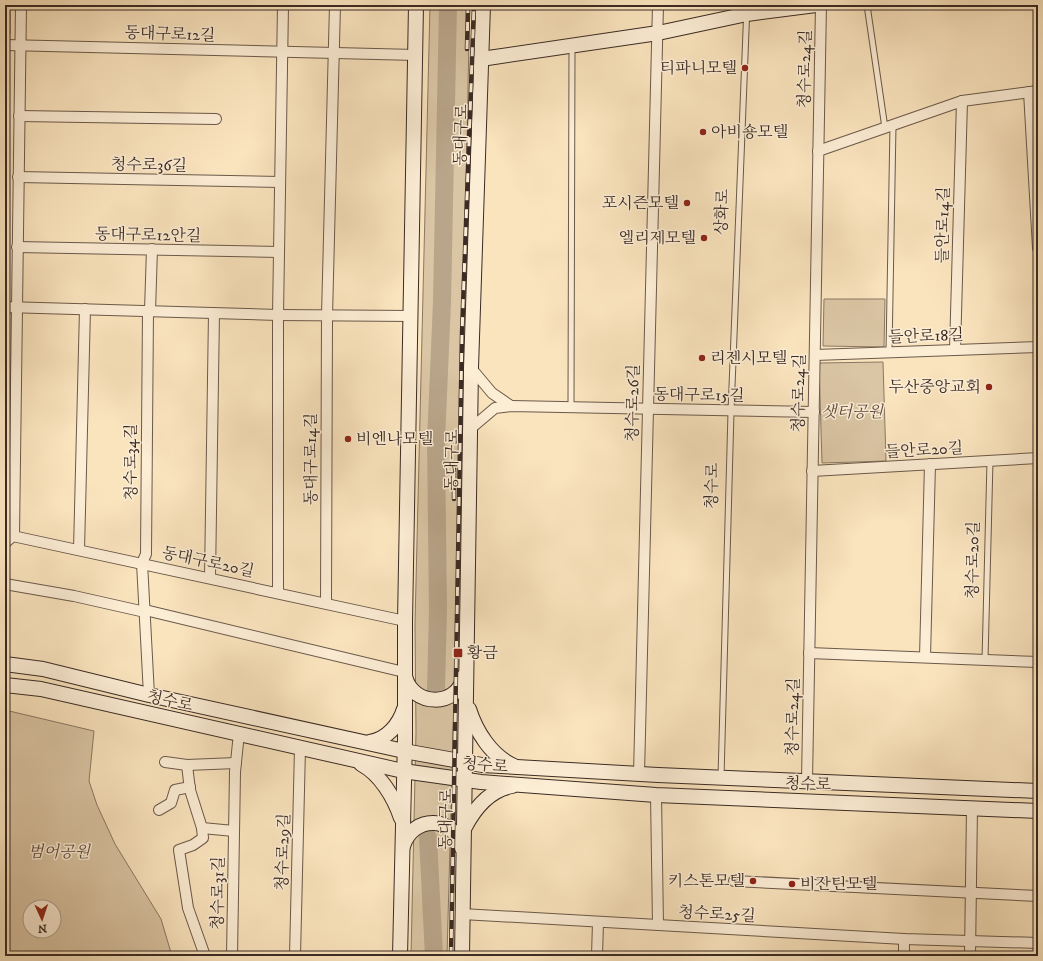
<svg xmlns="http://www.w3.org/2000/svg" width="1043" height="961" viewBox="0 0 1043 961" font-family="'IM FELL DW Pica','Noto Serif KR',serif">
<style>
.green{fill:#dac5a4;stroke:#8a7864;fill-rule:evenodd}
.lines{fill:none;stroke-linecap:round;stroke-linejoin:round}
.river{stroke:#b9a58a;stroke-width:18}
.service-casing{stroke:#6b594a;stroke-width:7}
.minor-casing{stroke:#6b594a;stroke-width:12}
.secondary-casing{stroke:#3b2b24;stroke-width:16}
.service{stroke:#fcedd5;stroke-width:5}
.minor{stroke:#fcedd5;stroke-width:10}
.secondary{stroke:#fcedd5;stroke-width:14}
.rail-casing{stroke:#3b2b24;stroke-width:4.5}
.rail{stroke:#fcedd5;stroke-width:3;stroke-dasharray:9;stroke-linecap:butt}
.poi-dot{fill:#8f2418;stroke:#fcedd5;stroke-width:1.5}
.labels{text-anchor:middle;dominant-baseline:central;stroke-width:3;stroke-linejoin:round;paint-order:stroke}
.street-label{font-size:16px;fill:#3b2b24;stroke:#fcedd5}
.poi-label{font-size:16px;fill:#3b2b24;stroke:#fcedd5;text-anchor:end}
.park-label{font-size:16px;font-style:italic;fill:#5b4a3e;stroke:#fcedd5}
</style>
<rect width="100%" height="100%" fill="#fae4be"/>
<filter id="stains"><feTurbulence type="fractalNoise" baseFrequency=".005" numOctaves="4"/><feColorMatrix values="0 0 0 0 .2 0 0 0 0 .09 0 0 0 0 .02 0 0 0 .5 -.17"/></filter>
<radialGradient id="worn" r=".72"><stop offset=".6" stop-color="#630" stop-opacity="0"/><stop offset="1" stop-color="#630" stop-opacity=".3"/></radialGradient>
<!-- green -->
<g class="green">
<rect x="5" y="5" width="5" height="29"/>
<polygon points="430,5 470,5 469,36 462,403 447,956 411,956 416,732 415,624"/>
<polygon points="824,299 885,299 884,347 823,346"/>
<polygon points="883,362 886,461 822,463 819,363"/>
<path d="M5,710L94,731L89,781L97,805L115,844L161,919L172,956H5ZM30,907H54V931H30Z"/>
</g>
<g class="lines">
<!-- river -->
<g class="river">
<polyline points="436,689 438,610 436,441 442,302 448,5"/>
<polyline points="428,838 434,956"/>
</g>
<!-- service casing -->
<g class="service-casing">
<g id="service">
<polyline points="867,5 885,128"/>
<polyline points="889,352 893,125"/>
<polyline points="571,408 572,47"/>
<polyline points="985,660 990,461"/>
<polyline points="721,777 731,412 747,5"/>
</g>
</g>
<!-- minor casing -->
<g class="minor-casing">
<g id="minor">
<polyline points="5,45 416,55"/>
<polyline points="1029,92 1038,248"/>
<polyline points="19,116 216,119"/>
<polyline points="818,151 962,101 1038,91"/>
<polyline points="18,177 280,182"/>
<polyline points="17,247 279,252"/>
<polyline points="5,307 278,315 412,316"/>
<polyline points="148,311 146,554 142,563 149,695"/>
<polyline points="150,311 152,249"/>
<polyline points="955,350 962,101"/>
<polyline points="815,355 1038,347"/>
<polyline points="471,368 492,393 511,406"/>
<polyline points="469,430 495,408 511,406 814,412"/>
<polyline points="812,471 1038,458"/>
<polyline points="8,535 405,621"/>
<polyline points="5,543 14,535 21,5"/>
<polyline points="79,550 85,309"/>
<polyline points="210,578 214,313"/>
<polyline points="5,584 74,596 145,612"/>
<polyline points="278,592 278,315 283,5"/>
<polyline points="326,603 327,315 335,5"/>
<polyline points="145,610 404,672"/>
<polyline points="809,653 1038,662"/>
<polyline points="925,657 930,464"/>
<polyline points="165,762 187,765 236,763"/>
<polyline points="187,765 190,790 202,828 203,838 193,845 179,850 188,908 205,956"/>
<polyline points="639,774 658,5"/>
<polyline points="807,781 821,5"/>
<polyline points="656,795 658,925"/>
<polyline points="159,810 171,803 175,790 190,787"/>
<polyline points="202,828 234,831"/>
<polyline points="734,881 1038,896"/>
<polyline points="462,914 904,939 1038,943"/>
<polyline points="232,956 235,772 239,733"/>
<polyline points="295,956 300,748"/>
<polyline points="597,956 598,922"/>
<polyline points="904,956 904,939"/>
<polyline points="970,956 972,807"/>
</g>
</g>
<!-- secondary casing -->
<g class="secondary-casing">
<g id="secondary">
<polyline points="481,59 658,33 747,14 816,5"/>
<polyline points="5,664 43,669 149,695 404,751 482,765 658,775 1038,791"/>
<path d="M405,676C412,707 458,708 464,676"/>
<polyline points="5,685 41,689 403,771 481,782 656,795 1038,811"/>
<path d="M469,709C476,731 491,756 514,766"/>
<path d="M370,742C387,739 399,725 404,709"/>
<path d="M361,764C380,774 394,797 401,818"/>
<path d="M465,827C475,808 490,790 512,786"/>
<path d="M403,846C413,815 454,815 462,848"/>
<polyline points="400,956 405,739 405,621 416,5"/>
<polyline points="462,956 471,368 483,5"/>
</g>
</g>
<!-- service -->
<use href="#service" class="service"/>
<!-- minor -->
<use href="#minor" class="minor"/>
<!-- secondary -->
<use href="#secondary" class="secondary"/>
<!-- rail casing -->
<g class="rail-casing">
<g id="rail">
<polyline points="467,49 468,5"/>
<polyline points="454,499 454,463"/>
<polyline points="451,956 462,334 474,5"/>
</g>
</g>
<!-- rail -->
<use href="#rail" class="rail"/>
</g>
<!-- markers -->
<g class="poi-dot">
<circle cx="745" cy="68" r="4"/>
<circle cx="703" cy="132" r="4"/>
<circle cx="687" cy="203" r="4"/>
<circle cx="704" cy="238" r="4"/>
<circle cx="702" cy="358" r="4"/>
<circle cx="989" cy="387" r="4"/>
<circle cx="348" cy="439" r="4"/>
<rect x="453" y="648" width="10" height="10" rx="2"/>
<circle cx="753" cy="881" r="4"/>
<circle cx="792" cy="884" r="4"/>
</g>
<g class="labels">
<!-- street labels -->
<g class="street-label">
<text transform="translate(170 34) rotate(2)">동대구로12길</text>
<text transform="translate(805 69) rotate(-89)">청수로24길</text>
<text transform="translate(461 135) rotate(-88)">동대구로</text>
<text transform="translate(149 165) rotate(1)">청수로36길</text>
<text transform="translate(722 212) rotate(-88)">상화로</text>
<text transform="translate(943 225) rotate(-89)">들안로14길</text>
<text transform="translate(148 235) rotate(1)">동대구로12안길</text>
<text transform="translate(926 336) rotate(-2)">들안로18길</text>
<text transform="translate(799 393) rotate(-89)">청수로24길</text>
<text transform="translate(699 395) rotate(1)">동대구로15길</text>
<text transform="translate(633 403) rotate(-89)">청수로26길</text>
<text transform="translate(924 450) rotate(-3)">들안로20길</text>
<text transform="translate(311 459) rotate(-90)">동대구로14길</text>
<text transform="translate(452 460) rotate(-89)">동대구로</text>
<text transform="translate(131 462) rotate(-90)">청수로34길</text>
<text transform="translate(712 486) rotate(-89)">청수로</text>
<text transform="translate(973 560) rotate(-89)">청수로20길</text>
<text transform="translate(208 562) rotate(12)">동대구로20길</text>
<text transform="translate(170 701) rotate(12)">청수로</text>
<text transform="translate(793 717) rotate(-89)">청수로24길</text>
<text transform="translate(485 765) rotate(5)">청수로</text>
<text transform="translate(808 784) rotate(2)">청수로</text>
<text transform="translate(446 819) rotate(-89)">동대구로</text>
<text transform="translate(283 852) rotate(-88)">청수로29길</text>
<text transform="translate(218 893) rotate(-89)">청수로31길</text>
<text transform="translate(717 914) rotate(3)">청수로25길</text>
</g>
<!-- poi labels -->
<g class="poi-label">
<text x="737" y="68">티파니모텔</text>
<text x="711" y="132" text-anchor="start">아비숑모텔</text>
<text x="679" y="203">포시즌모텔</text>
<text x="696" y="238">엘리제모텔</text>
<text x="710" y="358" text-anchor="start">리젠시모텔</text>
<text x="981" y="387">두산중앙교회</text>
<text x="356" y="439" text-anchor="start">비엔나모텔</text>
<text x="467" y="653" text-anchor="start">황금</text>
<text x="745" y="881">키스톤모텔</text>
<text x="800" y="884" text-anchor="start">비잔틴모텔</text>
</g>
<!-- park labels -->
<g class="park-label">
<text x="852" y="412">샛터공원</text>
<text x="59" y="852">범어공원</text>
</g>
</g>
<!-- margin -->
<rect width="1043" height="961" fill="none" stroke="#fae4be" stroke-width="20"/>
<rect x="6" y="6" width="1031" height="949" fill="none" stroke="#3b2b24" stroke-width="2"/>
<rect x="10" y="10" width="1023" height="941" fill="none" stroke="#3b2b24"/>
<!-- north arrow -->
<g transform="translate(42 919) rotate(177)"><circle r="19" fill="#fcedd5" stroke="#af9f8e"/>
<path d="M0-3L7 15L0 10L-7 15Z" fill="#8f2418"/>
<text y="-6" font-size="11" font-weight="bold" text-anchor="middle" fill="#3b2b24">N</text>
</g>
<rect width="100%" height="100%" filter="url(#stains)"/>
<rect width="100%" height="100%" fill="url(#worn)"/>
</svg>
